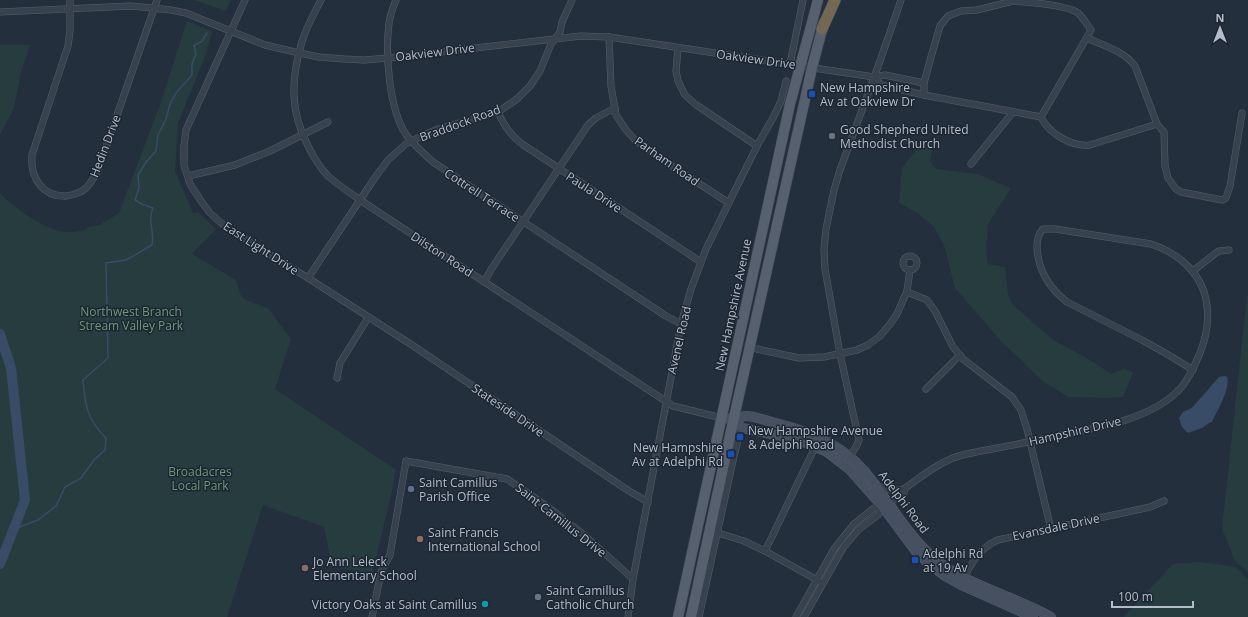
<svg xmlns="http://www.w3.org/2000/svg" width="1248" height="617" viewBox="0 0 1248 617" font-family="'Open Sans',sans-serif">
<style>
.green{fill:#263c3f}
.water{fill:#394c67}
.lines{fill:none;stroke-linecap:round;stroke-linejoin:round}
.stream{stroke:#394c67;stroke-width:1.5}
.river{stroke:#394c67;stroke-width:10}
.street-casing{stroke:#565f6c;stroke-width:7}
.secondary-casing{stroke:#565f6c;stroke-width:10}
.primary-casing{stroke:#414a57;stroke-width:11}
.highway-casing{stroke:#434c59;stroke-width:12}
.street{stroke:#38414e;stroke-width:6}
.secondary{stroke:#465061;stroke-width:9}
.primary{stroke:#56606e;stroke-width:10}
.highway{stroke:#746855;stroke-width:11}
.transit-dot{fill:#1a4fb4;stroke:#1d2633;stroke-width:1.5}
.worship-dot{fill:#6b7280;stroke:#1d2633;stroke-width:1.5}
.service-dot{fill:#5c6f8a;stroke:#1d2633;stroke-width:1.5}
.education-dot{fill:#8d6e63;stroke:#1d2633;stroke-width:1.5}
.culture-dot{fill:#0f9aa8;stroke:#1d2633;stroke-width:1.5}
.labels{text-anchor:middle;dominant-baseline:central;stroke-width:3;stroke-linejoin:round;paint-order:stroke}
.street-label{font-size:12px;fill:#b4bcc9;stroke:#1d2633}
.poi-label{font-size:12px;fill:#b4bcc9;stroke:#1d2633;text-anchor:start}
.park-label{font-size:12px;fill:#6b9a76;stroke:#1d2633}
</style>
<rect width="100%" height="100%" fill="#242f3e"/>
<!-- green -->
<g class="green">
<polygon points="194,0 231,0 225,11"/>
<path d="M187,21L212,31L206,54L178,123L175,171L193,213L198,212L216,229L192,254L236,280L241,296L246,300L268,308L291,339L275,389L396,470L392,491L372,575L332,566L324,527L263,505L227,617H0V193C14,208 46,231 67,232C74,232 80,231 86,230L88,227L100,225L119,213L161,102Z"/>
<polygon points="0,45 30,45 21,72 14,108 0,135"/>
<polygon points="933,140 930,161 936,169 977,174 1011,188 988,224 986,248 988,264 1005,267 1008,294 1012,304 1053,340 1092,361 1111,374 1124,369 1133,372 1123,397 1107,398 1068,397 1044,382 999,339 955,288 944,245 934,227 919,214 899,203 902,168 921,144"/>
<polygon points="1247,296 1248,296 1248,572 1235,561 1222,528"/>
<polygon points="1198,562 1215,564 1236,567 1248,579 1248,617 1124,617 1173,564"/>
</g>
<!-- water -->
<path class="water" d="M1225,376L1227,377C1231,388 1217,411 1212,422L1209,423L1202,428L1188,433L1182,427L1179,418L1183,412L1192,408L1219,377Z"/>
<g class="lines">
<!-- stream -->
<path class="stream" d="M14,529L38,520L56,506L65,487L81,478L94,460L105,450L106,438C87,419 85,406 83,380L108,358L106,263L126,260L152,245C155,231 147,222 153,208L142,204L135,200L139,188L138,175L146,162L156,151L158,135L166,119L170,104L176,93L192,75V64L196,54L194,46L202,41L207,33"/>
<!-- river -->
<polyline class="river" points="0,334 11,368 25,500 0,564"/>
<!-- street casing -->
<g class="street-casing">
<g id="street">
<path d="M70,0V31L68,46L32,155C30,177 42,197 66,196C73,195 81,193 86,188C90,185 93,178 97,173L157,0"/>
<polyline points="245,0 186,130 184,145 184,165 190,184 201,201 210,213 220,222 235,233 308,278 412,345 629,491 648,502"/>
<path d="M321,0C314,14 305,29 301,45C291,81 290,111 308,146C313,156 320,168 328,176C338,185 349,192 360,200L673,406L722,418"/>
<path d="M396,0C393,7 390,16 389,23C385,54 389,111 407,136C415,146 424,154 433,162L666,316L681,324"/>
<path d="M1013,1C1028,2 1067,5 1078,13C1083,17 1087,25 1091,30L1041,117L924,95V83L931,57L940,26L948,16L961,11L977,10Z"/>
<polyline points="0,12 131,6 171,10 186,13 265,45 299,53 319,57 344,59 364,60 388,58 581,36 609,37 874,77 885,75 924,83"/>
<polyline points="609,37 611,86 616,115 626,130 636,141 661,159 729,203"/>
<path d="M1087,38C1103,45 1124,51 1135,66L1157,124L1164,132L1165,166L1168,178L1176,189L1181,192L1222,200L1226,198L1230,186L1242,113"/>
<polyline points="678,48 676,71 678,81 685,95 695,104 757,146"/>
<polyline points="790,64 803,0"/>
<polyline points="874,77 881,85 924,95"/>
<path d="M498,112C504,125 510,135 522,144L701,262"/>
<path d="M1041,117C1049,134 1072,147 1090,145L1157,124"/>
<polyline points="971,164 1013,112"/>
<polyline points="188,176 235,165 270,151 328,122"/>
<circle cx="910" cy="263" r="7"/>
<polyline points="1193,271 1216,253 1219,251 1229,250"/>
<polyline points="308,278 374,179 388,160 407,143 438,129 498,112 517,99 530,86 540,71 551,44 560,32 562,22 572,0"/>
<polyline points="484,282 492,268 588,125 596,118 615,108"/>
<polyline points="907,292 927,300 935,311 953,347 963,359 1012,397 1021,410 1027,429 1051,529"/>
<polyline points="757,349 799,358 824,357 857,350 868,345 880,336 890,324 897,314 907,291 910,270"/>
<polyline points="337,378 340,363 368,318"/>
<polyline points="926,389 960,355"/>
<polyline points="850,456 856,447 859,440 840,354 825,269 824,249 826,229 834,190 840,170 880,61 901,0"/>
<polyline points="877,486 894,491 904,489"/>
<polyline points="718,533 744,541 765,551 819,581"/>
<polyline points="765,551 820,437"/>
<path d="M964,577C973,561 981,547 998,540L1150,507L1164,501"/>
<polyline points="372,617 381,572 390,555 406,461 507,479 548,507 583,534 633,579"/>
<polyline points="628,617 633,579 681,324 691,289 706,249 757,146 774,116 781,101 786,81"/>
<polyline points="699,617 732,465 739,435 742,428"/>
<path d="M796,617L834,549L854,524L874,508L888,504L904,493V489C925,474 941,460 966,454C996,448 1026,443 1056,436C1095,428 1146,421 1177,392C1188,381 1194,367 1200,353C1206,338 1209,322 1207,306C1204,275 1179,253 1151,244L1055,229H1043C1038,234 1037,240 1037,247C1038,269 1049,288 1067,302L1142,340L1167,354L1193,370"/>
<polyline points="804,617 843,548 858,530 878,515 882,506"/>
</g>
</g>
<!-- secondary casing -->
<g class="secondary-casing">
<g id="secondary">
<path d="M722,418C726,418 730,419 734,419C738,419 742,416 746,416C753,416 765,420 772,422C814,432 849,447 874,483C892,507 911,539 935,559C968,586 1014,596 1051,617"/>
<polyline points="733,419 742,428 796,439 827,452 849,469 882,506 917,553 928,563 945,576 961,585 1033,617"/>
</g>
</g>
<!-- primary casing -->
<g class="primary-casing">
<g id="primary">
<polyline points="678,617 790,104 818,0"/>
<polyline points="691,617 731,431 812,68 824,22"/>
</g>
</g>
<!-- highway casing -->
<g class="highway-casing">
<polyline id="highway" points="822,29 835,0"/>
</g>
<!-- street -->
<use href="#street" class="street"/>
<!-- secondary -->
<use href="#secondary" class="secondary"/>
<!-- primary -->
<use href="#primary" class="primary"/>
<!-- highway -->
<use href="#highway" class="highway"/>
</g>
<!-- markers -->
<g class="transit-dot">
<rect x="808" y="90" width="8" height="8" rx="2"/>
<rect x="736" y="433" width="8" height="8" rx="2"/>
<rect x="727" y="450" width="8" height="8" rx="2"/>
<rect x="911" y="556" width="8" height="8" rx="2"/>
</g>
<g class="worship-dot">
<circle cx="832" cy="136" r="4"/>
<circle cx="538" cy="597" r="4"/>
</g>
<circle class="service-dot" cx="411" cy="489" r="4"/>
<g class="education-dot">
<circle cx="420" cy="539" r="4"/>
<circle cx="305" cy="568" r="4"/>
</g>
<circle class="culture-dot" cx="485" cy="604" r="4"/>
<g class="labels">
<!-- street labels -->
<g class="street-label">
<text transform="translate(435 52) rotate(-7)">Oakview Drive</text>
<text transform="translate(756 59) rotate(8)">Oakview Drive</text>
<text transform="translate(460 123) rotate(-20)">Braddock Road</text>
<text transform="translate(105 146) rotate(-69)">Hedin Drive</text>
<text transform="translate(667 161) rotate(35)">Parham Road</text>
<text transform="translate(594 192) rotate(33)">Paula Drive</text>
<text transform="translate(482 195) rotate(33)">Cottrell Terrace</text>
<text transform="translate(261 248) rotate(33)">East Light Drive</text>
<text transform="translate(442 254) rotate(33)">Dilston Road</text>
<text transform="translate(733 305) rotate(-78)">New Hampshire Avenue</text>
<text transform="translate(679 340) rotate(-77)">Avenel Road</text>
<text transform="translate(508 410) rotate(34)">Stateside Drive</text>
<text transform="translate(1075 431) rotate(-13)">Hampshire Drive</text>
<text transform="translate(904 502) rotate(53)">Adelphi Road</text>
<text transform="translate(561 520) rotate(38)">Saint Camillus Drive</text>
<text transform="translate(1056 527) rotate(-12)">Evansdale Drive</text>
</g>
<!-- poi labels -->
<g class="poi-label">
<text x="820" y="87">New Hampshire<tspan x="820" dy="14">Av at Oakview Dr</tspan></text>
<text x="840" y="129">Good Shepherd United<tspan x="840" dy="14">Methodist Church</tspan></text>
<text x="748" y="430">New Hampshire Avenue<tspan x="748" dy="14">&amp; Adelphi Road</tspan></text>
<text x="723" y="447" text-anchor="end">New Hampshire<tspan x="723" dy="14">Av at Adelphi Rd</tspan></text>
<text x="419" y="482">Saint Camillus<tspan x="419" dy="14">Parish Office</tspan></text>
<text x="428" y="532">Saint Francis<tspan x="428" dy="14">International School</tspan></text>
<text x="923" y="553">Adelphi Rd<tspan x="923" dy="14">at 19 Av</tspan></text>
<text x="313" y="561">Jo Ann Leleck<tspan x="313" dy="14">Elementary School</tspan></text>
<text x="546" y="590">Saint Camillus<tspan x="546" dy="14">Catholic Church</tspan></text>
<text x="477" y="604" text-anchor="end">Victory Oaks at Saint Camillus</text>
</g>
<!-- park labels -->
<g class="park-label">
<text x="131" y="311">Northwest Branch<tspan x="131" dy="14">Stream Valley Park</tspan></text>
<text x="200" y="471">Broadacres<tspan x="200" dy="14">Local Park</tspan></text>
</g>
</g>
<!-- north arrow -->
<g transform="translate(1220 28)" stroke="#1d2633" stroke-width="3" paint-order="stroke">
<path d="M0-3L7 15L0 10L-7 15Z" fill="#b4bcc9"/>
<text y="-6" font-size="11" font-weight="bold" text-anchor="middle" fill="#b4bcc9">N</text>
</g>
<!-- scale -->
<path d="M1112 601v6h81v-6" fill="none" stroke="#b4bcc9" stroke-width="2"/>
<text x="1118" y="601" font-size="12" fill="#b4bcc9" stroke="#1d2633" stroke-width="3" paint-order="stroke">100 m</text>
</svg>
